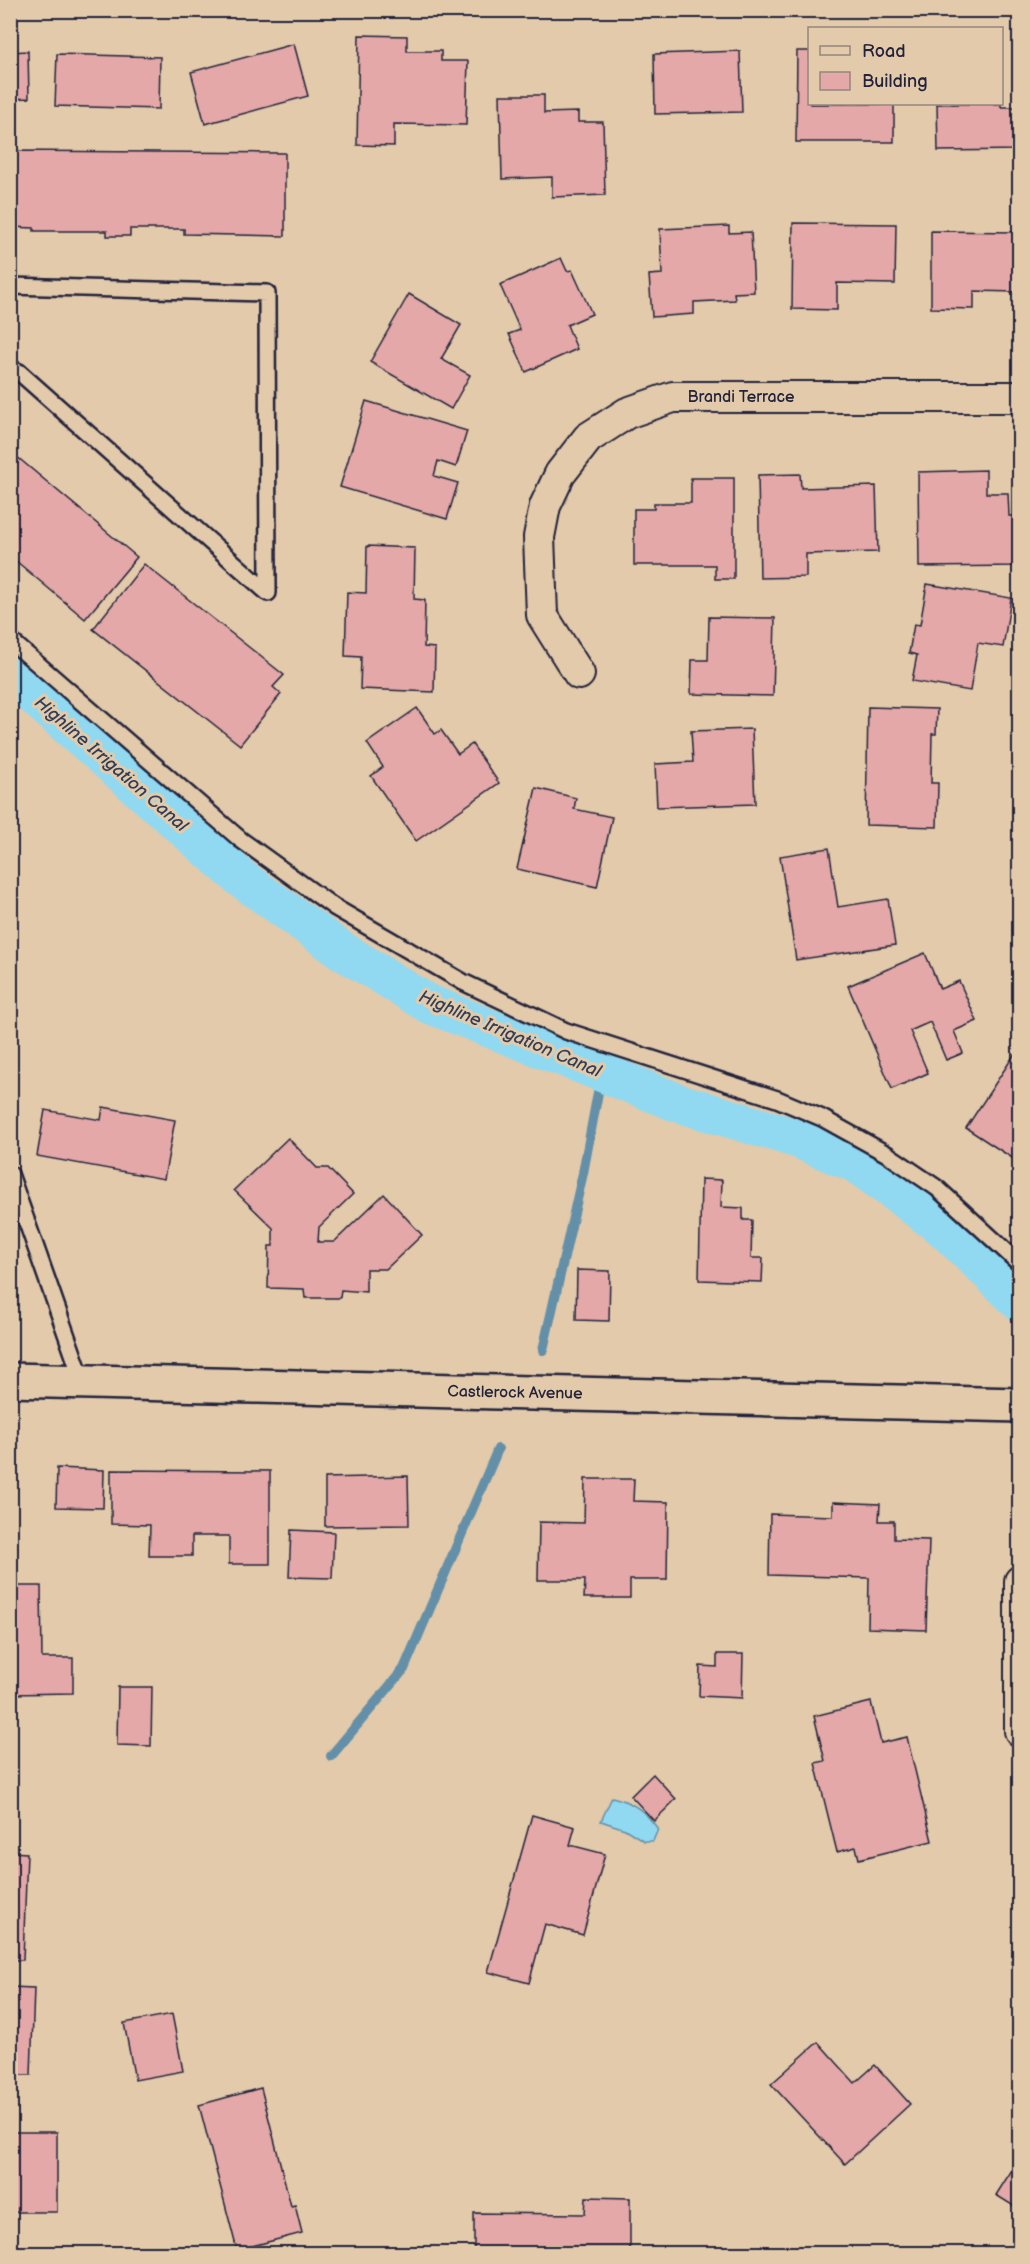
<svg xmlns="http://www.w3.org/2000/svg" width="1030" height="2264" viewBox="0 0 1030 2264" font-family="'Balsamiq Sans',sans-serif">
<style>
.water{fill:#90d9f1;stroke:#6490a8;stroke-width:1.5}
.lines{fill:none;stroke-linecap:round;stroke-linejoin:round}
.stream{stroke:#6490a8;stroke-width:10}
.canal{stroke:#90d9f1;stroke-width:39}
.building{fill:#e3a8a7;stroke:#22223b;stroke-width:1.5}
.service-casing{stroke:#22223b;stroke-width:20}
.minor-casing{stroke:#22223b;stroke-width:34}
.tertiary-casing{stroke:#22223b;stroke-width:38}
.service{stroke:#e2caab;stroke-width:15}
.minor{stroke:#e2caab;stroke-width:30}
.tertiary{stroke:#e2caab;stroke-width:33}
.labels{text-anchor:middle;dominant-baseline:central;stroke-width:6;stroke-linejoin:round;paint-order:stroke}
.street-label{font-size:16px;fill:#22223b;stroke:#e2caab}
.water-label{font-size:18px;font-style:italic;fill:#323d56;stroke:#e2caab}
</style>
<rect width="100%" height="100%" fill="#e2caab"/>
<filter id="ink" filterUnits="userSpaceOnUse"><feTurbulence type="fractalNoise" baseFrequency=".0167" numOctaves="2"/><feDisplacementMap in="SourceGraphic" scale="12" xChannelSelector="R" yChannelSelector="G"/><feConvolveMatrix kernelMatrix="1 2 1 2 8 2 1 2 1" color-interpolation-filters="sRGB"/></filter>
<g filter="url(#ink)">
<!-- water -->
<path class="water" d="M612,1797C633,1802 645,1811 658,1829L653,1841H644L625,1829L601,1821Z"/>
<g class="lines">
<!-- stream -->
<g class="stream">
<polyline points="543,1350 583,1173 602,1071"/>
<polyline points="331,1756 404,1669 498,1449"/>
</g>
<!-- canal -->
<polyline class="canal" points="10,675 242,879 341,950 429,1004 676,1102 798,1139 857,1164 942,1227 1020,1302"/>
</g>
<!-- building -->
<g class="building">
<polygon points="359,35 407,36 407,51 441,51 441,61 468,61 466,125 394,124 394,146 357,145"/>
<polygon points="294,44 308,96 205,124 191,72"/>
<polygon points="28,51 29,98 10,99 10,52"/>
<polygon points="740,51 742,112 655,114 654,54"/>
<polygon points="797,51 810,51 810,104 894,104 894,142 796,142"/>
<polygon points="57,54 160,57 159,109 55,106"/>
<polygon points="500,95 544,95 544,113 578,112 578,122 603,122 605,195 552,197 552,177 502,179"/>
<polygon points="937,104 1001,104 1001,107 1020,107 1020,150 938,151"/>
<polygon points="10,151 285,153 285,236 184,234 184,229 130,229 130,236 107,236 107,231 34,231 34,228 10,227"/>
<polygon points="793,223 896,224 895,284 837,283 837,310 792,309"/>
<polygon points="729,226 729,233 751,232 754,292 734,293 735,300 694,302 694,314 652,317 649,275 662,274 660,229"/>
<polygon points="931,231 1018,232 1017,292 974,291 974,309 931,308"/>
<polygon points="561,258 567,271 572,270 592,314 567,325 577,349 526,372 509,334 520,330 500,285"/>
<polygon points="409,294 461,325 441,359 470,375 451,409 370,362"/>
<polygon points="366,401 467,431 456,467 438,461 434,476 458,483 447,519 340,487"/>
<polygon points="10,451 137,557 85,619 10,556"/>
<polygon points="986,470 986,493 1008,493 1009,516 1020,516 1020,566 919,567 918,472"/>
<polygon points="800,474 801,488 876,486 878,552 806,554 806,577 760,578 758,475"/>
<polygon points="691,478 734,478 734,579 715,579 715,565 634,565 634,509 654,509 654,503 691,503"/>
<polygon points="367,546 415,548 414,599 425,600 424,647 435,648 434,692 360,689 361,657 345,656 347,592 366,593"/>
<polygon points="144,564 284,675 273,687 281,694 240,745 93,629"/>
<polygon points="927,584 1011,598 1003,647 978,643 970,691 912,681 917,655 909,653 914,624 920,625"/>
<polygon points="709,617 775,618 773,696 691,694 692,660 708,660"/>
<polygon points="868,707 937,709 936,734 932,734 931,783 938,783 937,827 866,825"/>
<polygon points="417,708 435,734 441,730 458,754 472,744 499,783 416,841 371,776 383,767 367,743"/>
<polygon points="752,729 755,804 657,807 655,764 693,762 691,731"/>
<polygon points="536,788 576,798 574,809 612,817 597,887 517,869"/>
<polygon points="829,848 838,907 888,899 895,945 796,960 780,856"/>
<polygon points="925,953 940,989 959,981 977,1021 954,1031 963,1053 946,1060 930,1022 910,1031 928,1073 892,1089 848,986"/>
<polygon points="1014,1055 1020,1058 1020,1163 966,1128"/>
<polygon points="103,1107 175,1120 164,1179 37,1156 45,1110 101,1120"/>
<polygon points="288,1138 317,1168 328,1168 353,1194 319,1227 318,1242 334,1242 384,1194 422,1235 386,1269 366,1269 366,1292 341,1290 340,1298 305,1298 304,1289 268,1288 269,1246 273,1246 273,1228 234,1190"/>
<polygon points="701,1179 722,1180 721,1207 743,1208 743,1220 752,1220 751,1258 763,1258 762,1282 699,1280"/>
<polygon points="577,1270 610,1271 609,1321 576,1320"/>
<polygon points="57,1468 104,1470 103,1508 56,1507"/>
<polygon points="111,1470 270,1471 270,1564 229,1564 229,1536 192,1536 192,1556 149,1556 150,1525 111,1524"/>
<polygon points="408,1476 409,1525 325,1526 325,1478"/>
<polygon points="585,1479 634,1479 633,1501 668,1502 667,1580 630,1580 630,1598 584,1598 585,1580 538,1580 539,1522 584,1523"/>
<polygon points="833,1502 880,1504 879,1521 894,1521 894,1539 929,1540 926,1630 868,1628 869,1578 769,1575 770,1514 833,1516"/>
<polygon points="291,1530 334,1532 332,1578 289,1577"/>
<polygon points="10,1586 41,1586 42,1658 73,1658 73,1693 10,1694"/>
<polygon points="717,1654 743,1654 742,1698 699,1696 700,1666 717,1667"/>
<polygon points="118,1687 152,1687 151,1746 117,1745"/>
<polygon points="871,1702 881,1743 907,1737 932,1841 859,1859 856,1847 837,1852 815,1763 825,1761 814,1716"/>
<polygon points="653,1774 676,1799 654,1821 631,1796"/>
<polygon points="532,1815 575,1827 570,1845 605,1854 583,1935 545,1924 529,1983 488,1972"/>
<polygon points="10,1852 27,1853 23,1960 10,1960"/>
<polygon points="10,1987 34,1988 31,2075 10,2075"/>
<polygon points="172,2014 183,2071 135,2080 124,2023"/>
<polygon points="818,2042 855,2083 875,2065 910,2104 845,2164 771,2084"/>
<polygon points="261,2088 291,2206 295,2205 302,2233 237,2250 199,2105"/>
<rect x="10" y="2132" width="47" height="80"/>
<polygon points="1020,2157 1020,2210 996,2195"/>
<polygon points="586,2197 630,2198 630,2254 474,2254 474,2213 585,2214"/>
</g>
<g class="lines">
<!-- service casing -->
<g class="service-casing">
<g id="service">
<polyline points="10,286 267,293 268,593 19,372 10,368"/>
<polyline points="10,640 241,840 334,907 463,982 566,1031 777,1099 822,1118 887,1154 937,1188 1020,1264"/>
<polyline points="10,1174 83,1382"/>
</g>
</g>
<!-- minor casing -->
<g class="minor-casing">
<g id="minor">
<polyline points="579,674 542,615 539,537 545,506 560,474 588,438 627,413 673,397 1020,397"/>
<polyline points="1020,1581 1020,1731"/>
</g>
</g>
<!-- tertiary casing -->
<g class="tertiary-casing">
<polyline id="tertiary" points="10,1380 1020,1405"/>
</g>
<!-- service -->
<use href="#service" class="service"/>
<!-- minor -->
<use href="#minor" class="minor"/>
<!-- tertiary -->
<use href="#tertiary" class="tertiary"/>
</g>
</g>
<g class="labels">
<!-- street labels -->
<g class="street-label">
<text x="741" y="397">Brandi Terrace</text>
<text transform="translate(515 1393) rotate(1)">Castlerock Avenue</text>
</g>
<!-- water labels -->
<g class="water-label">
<text transform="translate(111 764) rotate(41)">Highline Irrigation Canal</text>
<text transform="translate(510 1034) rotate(23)">Highline Irrigation Canal</text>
</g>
</g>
<!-- margin -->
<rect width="1030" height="2264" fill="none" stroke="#e2caab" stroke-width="36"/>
<rect x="18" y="18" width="994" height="2228" fill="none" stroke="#22223b" stroke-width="2" filter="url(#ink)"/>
<!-- legend -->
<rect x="808" y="27" width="195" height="78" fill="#e2caab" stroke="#95877e" stroke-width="1.5"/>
<rect x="820" y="46" width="30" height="9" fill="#e2caab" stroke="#95877e" stroke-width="1.5"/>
<text x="862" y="57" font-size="18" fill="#22223b">Road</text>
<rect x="820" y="72" width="30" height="18" fill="#e3a8a7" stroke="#95877e" stroke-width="1.5"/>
<text x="862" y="87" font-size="18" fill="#22223b">Building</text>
</svg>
